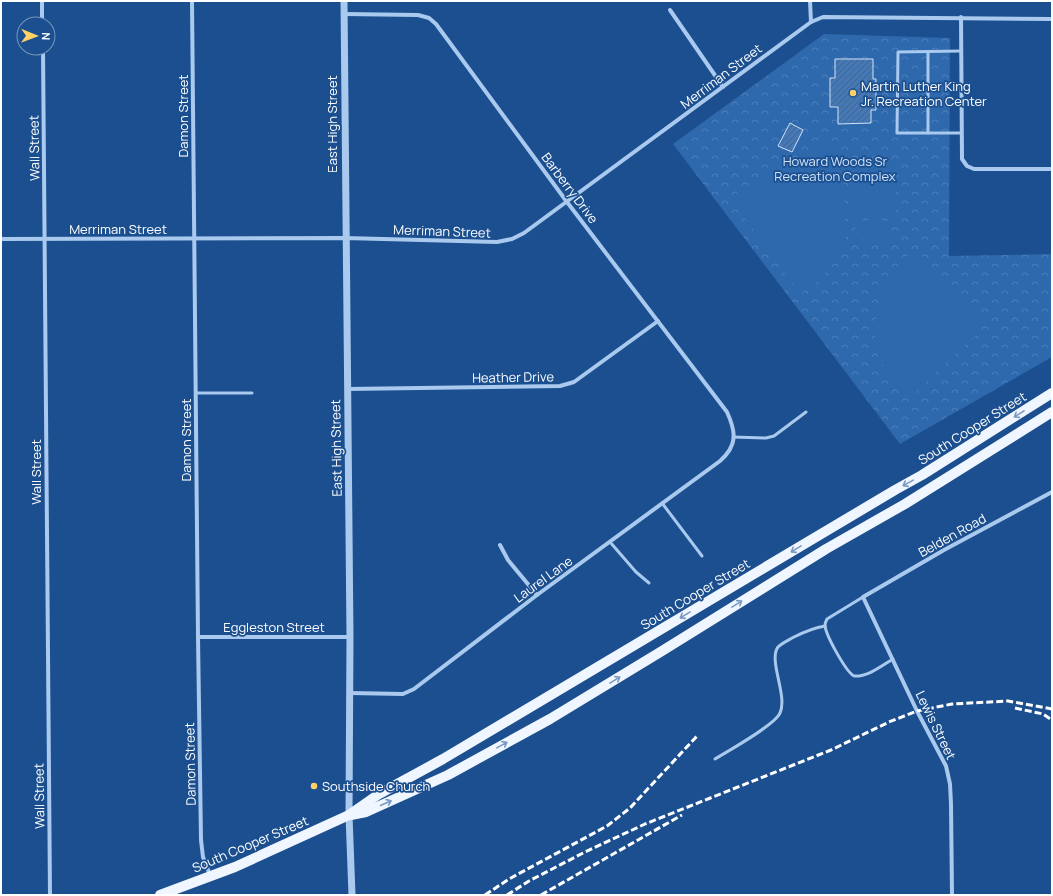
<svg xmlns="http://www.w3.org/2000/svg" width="1053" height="896" viewBox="0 0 1053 896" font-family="Manrope,sans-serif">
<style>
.forest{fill:url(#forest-crowns)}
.pitch{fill:#2e69ad}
.building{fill:url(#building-hatch);stroke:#cfe3fa}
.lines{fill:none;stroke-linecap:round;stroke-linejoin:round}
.service{stroke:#a9c9ee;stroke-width:3}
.minor{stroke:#a9c9ee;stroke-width:4}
.tertiary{stroke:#a9c9ee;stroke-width:7}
.primary{stroke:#f0f6ff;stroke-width:10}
.rail{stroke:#fff;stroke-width:3;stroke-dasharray:7 3;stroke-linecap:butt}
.oneway{stroke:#7b9ac1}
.poi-dot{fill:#ffd166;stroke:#1b4f8f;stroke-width:1.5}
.labels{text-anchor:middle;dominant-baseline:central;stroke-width:3.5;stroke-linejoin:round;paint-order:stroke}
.street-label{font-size:13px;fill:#fff;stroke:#1b4f8f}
.poi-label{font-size:13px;fill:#fff;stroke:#1b4f8f;text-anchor:start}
.park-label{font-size:13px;fill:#cfe3fa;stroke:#1b4f8f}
</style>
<defs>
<pattern id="forest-crowns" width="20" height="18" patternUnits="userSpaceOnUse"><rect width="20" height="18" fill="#2e69ad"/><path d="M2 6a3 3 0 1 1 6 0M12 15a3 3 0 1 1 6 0" fill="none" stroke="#4d80b9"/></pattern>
<pattern id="building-hatch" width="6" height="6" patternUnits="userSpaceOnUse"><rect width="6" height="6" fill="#4478b7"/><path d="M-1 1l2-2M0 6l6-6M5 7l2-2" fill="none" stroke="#486282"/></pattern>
</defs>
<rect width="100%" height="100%" fill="#1b4f8f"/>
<!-- forest -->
<polygon class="forest" points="824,34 950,38 949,256 1052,254 1052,357 900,444 673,144"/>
<!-- pitch -->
<g class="pitch">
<polygon points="824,141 843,163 846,250 815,284 800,294 735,204 737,192"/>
<polygon points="852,162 896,162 896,187 852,186"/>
<polygon points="852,190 896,191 896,215 852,214"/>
<polygon points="856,220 892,221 892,240 855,239"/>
<polygon points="915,248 979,320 979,332 908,399 887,373 880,360 876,341 876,318 881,293 889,275"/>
</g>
<!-- building -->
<g class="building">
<polygon points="835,59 873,59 873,79 876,79 876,110 871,110 871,123 838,124 838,107 830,107 830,78 835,78"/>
<polygon points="790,123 803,130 792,152 778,146"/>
</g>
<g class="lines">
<!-- service -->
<g class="service">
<polyline points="928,133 928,52"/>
<polyline points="961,133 897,133 898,52 961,51"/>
<polyline points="196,393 252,393"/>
<polyline points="733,437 766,438 774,436 806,412"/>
<polyline points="662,503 702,556"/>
<polyline points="610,542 636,572 649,583"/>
<path d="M863,597L827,619C826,621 825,623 825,625C825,634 846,672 854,676C868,677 881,666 893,659"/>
<path d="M715,759C728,751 775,725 780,713C788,696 768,660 778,647C782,643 789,640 794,637C804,632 813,628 825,626"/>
</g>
<!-- minor -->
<g class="minor">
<polyline points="42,1 42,24"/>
<polyline points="192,1 198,637 201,840 203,857 210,875"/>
<polyline points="810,1 811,22"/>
<polyline points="670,10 723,87"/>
<path d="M344,14L418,15L429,18L436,24L567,202L727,412C736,432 738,445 720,461L537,595L414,689L403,694L350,693"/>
<polyline points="961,17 962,159 967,166 974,169 1052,169"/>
<polyline points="43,48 50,895"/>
<polyline points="1,239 345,238 497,242 512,239 524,233 811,22 823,17 1052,19"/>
<polyline points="347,389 560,386 574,382 658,321"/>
<polyline points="500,545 508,560 537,595"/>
<polyline points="198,637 350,637"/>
<polyline points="952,895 951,804 950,784 946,766 917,711 863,597 944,550 1052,492"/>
</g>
<!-- tertiary -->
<polyline class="tertiary" points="344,1 350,637 349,815 352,895"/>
<!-- primary -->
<g class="primary">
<polyline points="351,815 366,812 448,775 550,719 662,651 826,549 905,504 1052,412"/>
<polyline points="160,895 235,867 349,815 379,794 443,759 895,490 922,475 1052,393"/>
</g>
<!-- rail -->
<g class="rail">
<polyline points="1015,708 1043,714 1052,720"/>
<polyline points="485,895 509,879 607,826 630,808 698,735"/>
<polyline points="507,895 529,881 585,852 645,824 831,750 889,722 917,711 952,704 1008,701 1052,709"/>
<polyline points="541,895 682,815"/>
</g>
</g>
<!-- one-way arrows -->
<defs><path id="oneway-shaft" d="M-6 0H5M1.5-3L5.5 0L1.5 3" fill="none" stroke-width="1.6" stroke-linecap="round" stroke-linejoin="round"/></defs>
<g class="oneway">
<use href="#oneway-shaft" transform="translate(1019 414) rotate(148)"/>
<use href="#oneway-shaft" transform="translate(908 483) rotate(151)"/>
<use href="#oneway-shaft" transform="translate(796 549) rotate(149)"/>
<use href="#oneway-shaft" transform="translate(737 604) rotate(-32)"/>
<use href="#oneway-shaft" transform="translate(685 615) rotate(149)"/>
<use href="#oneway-shaft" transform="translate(615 680) rotate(-31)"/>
<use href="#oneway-shaft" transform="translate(502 745) rotate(-29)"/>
<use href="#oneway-shaft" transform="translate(386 803) rotate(-24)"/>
</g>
<!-- markers -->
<g class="poi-dot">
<circle cx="853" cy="93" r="4"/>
<circle cx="314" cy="786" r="4"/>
</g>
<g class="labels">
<!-- street labels -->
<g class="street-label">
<text transform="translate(721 76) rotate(-37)">Merriman Street</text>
<text transform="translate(183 116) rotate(-90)">Damon Street</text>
<text transform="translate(332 124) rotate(-90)">East High Street</text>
<text transform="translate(34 148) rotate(-91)">Wall Street</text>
<text transform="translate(570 188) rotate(53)">Barberry Drive</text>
<text x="118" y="229">Merriman Street</text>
<text transform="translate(442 231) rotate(2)">Merriman Street</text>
<text transform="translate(513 377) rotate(-1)">Heather Drive</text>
<text transform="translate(972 428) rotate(-32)">South Cooper Street</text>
<text transform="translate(186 440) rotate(-90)">Damon Street</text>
<text transform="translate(336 448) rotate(-91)">East High Street</text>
<text transform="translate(36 472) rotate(-90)">Wall Street</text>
<text transform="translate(952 535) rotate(-29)">Belden Road</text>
<text transform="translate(543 579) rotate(-36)">Laurel Lane</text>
<text transform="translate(695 594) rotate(-31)">South Cooper Street</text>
<text x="274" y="627">Eggleston Street</text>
<text transform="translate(936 725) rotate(64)">Lewis Street</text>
<text transform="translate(190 764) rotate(-91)">Damon Street</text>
<text transform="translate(39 796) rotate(-91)">Wall Street</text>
<text transform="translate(250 844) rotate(-23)">South Cooper Street</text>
</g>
<!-- poi labels -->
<g class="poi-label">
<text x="861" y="86">Martin Luther King<tspan x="861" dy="15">Jr. Recreation Center</tspan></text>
<text x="322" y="786">Southside Church</text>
</g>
<!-- park labels -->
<g class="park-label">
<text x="835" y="161">Howard Woods Sr<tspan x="835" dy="15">Recreation Complex</tspan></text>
</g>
</g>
<!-- border -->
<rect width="1053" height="896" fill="none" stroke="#ffffff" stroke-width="4"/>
<!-- north arrow -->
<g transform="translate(36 36) rotate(91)"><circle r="19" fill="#1b4f8f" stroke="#7695bc"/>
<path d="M0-3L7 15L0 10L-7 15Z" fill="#ffd166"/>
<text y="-6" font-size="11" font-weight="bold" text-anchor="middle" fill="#ffffff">N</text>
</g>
</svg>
